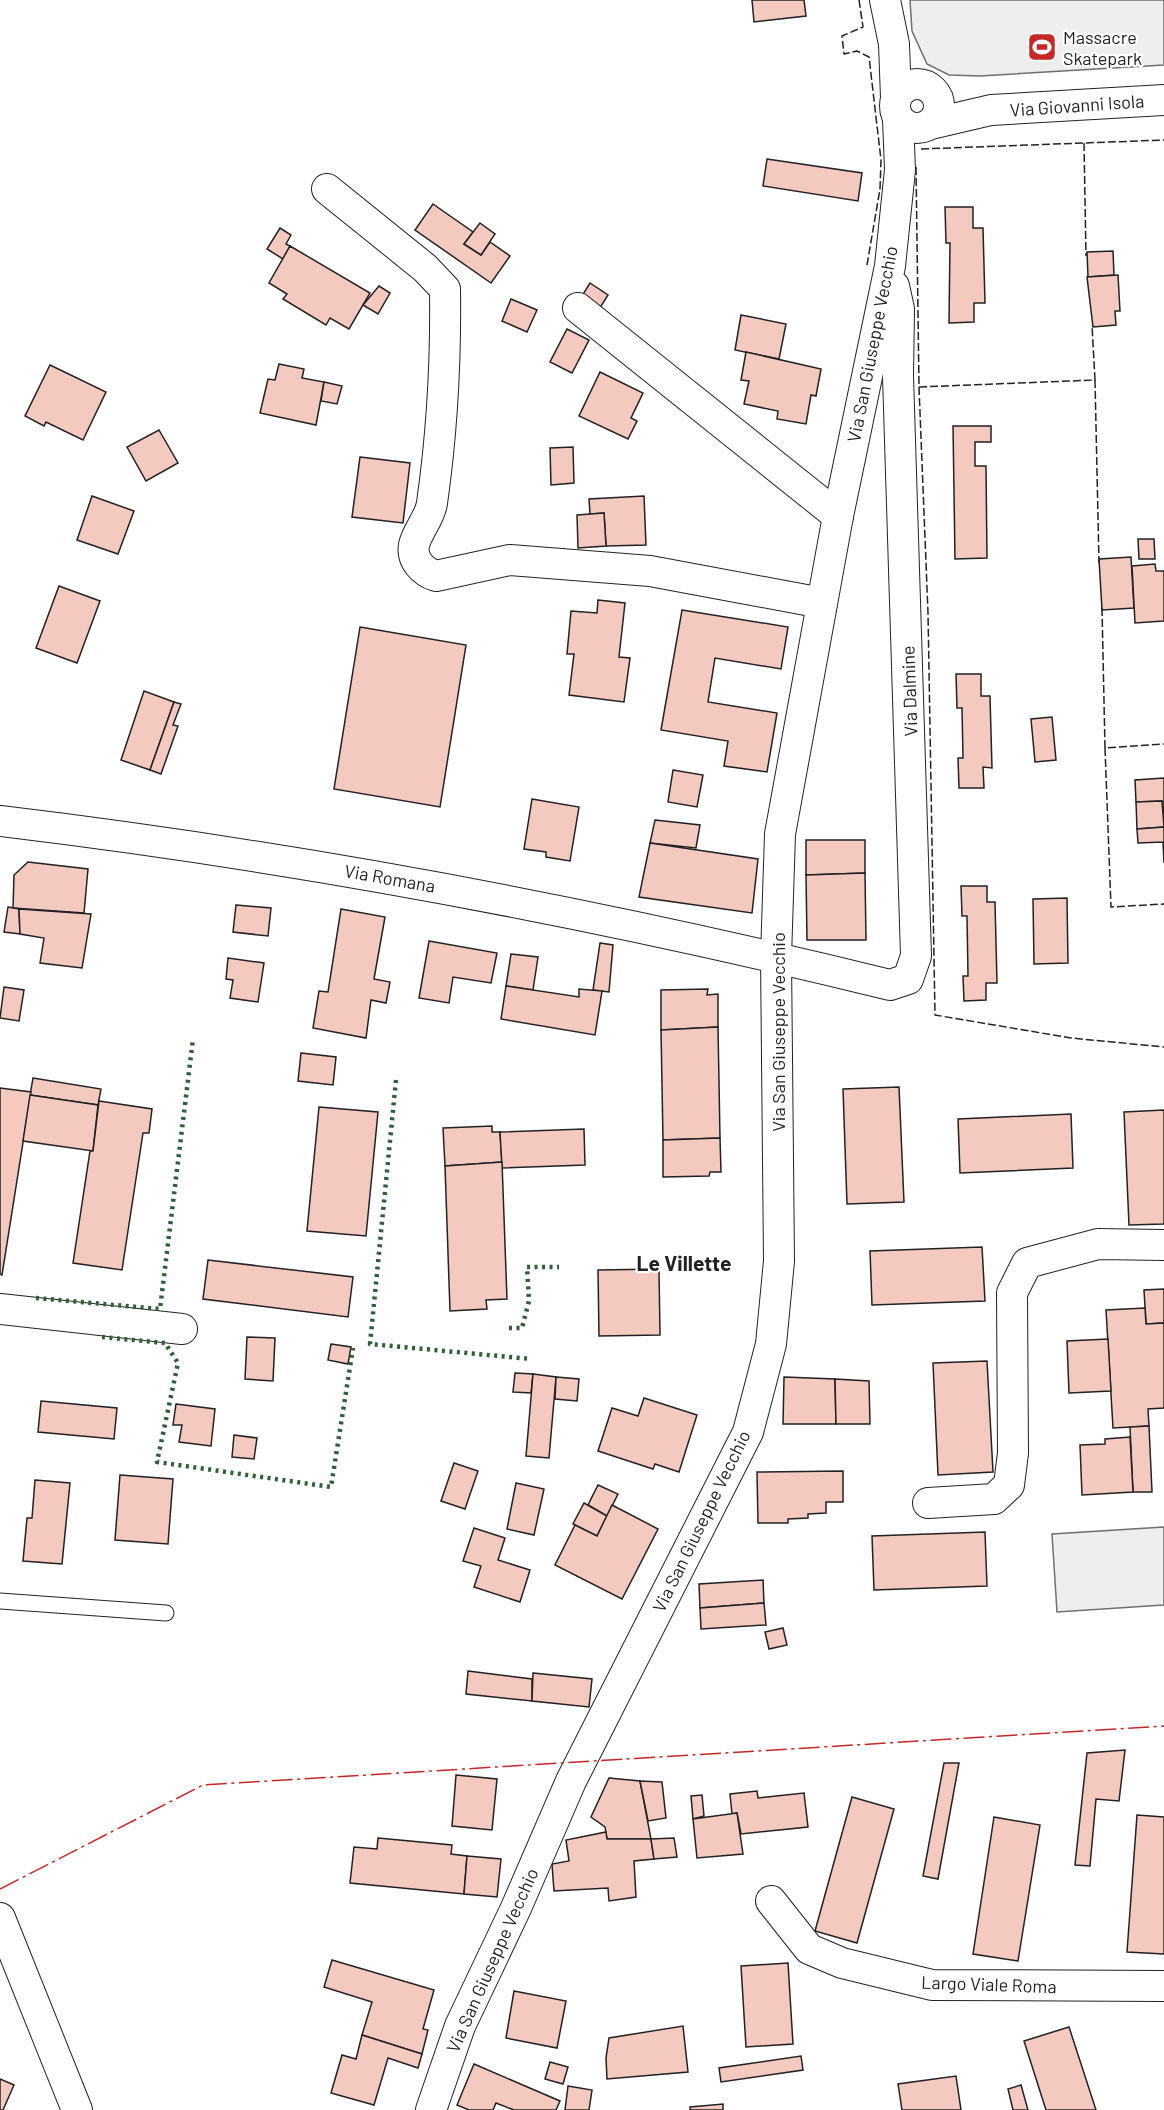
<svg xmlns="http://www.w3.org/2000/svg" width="1164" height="2110" viewBox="0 0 1164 2110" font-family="Barlow,sans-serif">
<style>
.green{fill:#eee;stroke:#6f6f6f;stroke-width:1.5}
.building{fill:#f3c9c0;stroke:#222;stroke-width:1.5}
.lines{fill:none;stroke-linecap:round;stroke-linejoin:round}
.service-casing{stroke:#222;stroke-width:17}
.minor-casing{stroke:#222;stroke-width:32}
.service{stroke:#fff;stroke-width:15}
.minor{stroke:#fff;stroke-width:30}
.hedge{stroke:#2f5e38;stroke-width:4.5;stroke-dasharray:3 4.5;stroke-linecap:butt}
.fence{stroke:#222;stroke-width:1.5;stroke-dasharray:8 3;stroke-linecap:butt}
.power{stroke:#c62828;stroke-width:1.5;stroke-dasharray:21 4.5 3 4.5;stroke-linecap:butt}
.labels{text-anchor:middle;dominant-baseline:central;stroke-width:4.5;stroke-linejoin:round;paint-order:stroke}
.poi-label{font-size:18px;fill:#222;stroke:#fff;text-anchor:start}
.street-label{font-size:18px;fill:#222;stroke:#fff}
.quarter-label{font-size:21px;font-weight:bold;fill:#222;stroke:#fff}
</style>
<rect width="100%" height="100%" fill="#fff"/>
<!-- green -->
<g class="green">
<polygon points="910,0 1164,0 1164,65 980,76 949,75 927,64 912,31"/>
<polygon points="1164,1527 1164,1605 1057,1612 1052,1534"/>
</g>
<!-- building -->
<g class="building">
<polygon points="752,0 804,0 806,16 754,22"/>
<polygon points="767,159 862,173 858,201 763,186"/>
<polygon points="433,204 473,232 464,244 481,255 490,242 510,256 491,283 415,230"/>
<polygon points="945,207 973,207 973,228 983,228 985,303 974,303 974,322 949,323 950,243 946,243"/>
<polygon points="480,223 495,234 481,255 464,244"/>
<polygon points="280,228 291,235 286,244 290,246 283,259 267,249"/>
<polygon points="290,246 370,293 349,329 330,318 326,325 283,299 287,294 269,283"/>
<polygon points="1113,251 1114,275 1088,277 1087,252"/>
<polygon points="1118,275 1120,311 1115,311 1116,325 1093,327 1087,277"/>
<polygon points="590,283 608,295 595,316 577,304"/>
<polygon points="379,286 390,293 378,314 363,305"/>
<polygon points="511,299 537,310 527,332 502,321"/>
<polygon points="741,315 786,324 779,359 735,350"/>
<polygon points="567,329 589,340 572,373 550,362"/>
<polygon points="746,352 821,369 816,396 811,395 806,424 777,419 778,411 744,404 749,381 741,380"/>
<polygon points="279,364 304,369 302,378 324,382 316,425 260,413 268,379 275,380"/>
<polygon points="50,365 106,392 83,440 46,422 44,426 25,416"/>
<polygon points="600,372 643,393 631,418 637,421 628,439 579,416"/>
<polygon points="324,382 342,386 337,404 321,401"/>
<polygon points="953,426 991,426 991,442 975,442 975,466 986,466 987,558 955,559"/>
<polygon points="159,430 178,463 146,481 127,447"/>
<polygon points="573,447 574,483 551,485 550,448"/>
<polygon points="360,457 410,463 403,523 352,517"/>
<polygon points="92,496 134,511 118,554 77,540"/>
<polygon points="644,496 646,545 606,546 604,513 590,514 589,499"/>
<polygon points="604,513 606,546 578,548 577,515"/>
<polygon points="1138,539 1154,539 1155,559 1139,559"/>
<polygon points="1131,557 1134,608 1102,610 1099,559"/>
<polygon points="1155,564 1156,571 1164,571 1164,621 1135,623 1132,566"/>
<polygon points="59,586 100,601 77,663 36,648"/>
<polygon points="598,600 625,603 619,657 630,658 624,702 569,695 574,654 567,654 571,611 597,613"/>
<polygon points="682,610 788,627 781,669 715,658 708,702 777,713 767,772 724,766 728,741 661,730"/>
<polygon points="360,627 466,645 440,807 334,789"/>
<polygon points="956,674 981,674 981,696 990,696 992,768 983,767 984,788 959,788 958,758 963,758 962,708 957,708"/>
<polygon points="144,691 174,702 150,770 121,760"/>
<polygon points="174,702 181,704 173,725 178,726 161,774 150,770"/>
<polygon points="1052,717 1056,760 1035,762 1031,719"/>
<polygon points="673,770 703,775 697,807 668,802"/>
<polygon points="1164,778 1164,825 1162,801 1136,802 1135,780"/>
<polygon points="532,799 579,807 570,861 546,857 546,852 524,849"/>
<polygon points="1162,801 1164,827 1137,829 1136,802"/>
<polygon points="655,820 700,825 696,848 650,843"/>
<polygon points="1164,827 1164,863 1163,842 1138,843 1137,829"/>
<polygon points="806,840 865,840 865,873 806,875"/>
<polygon points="650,843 758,859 752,913 639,897"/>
<polygon points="28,862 88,869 84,913 13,908 14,875"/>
<polygon points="865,873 866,940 807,940 806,875"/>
<polygon points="961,886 987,886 987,902 995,902 997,983 986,983 986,1000 964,1001 963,976 968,976 967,916 962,916"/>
<polygon points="1067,898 1068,963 1034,964 1033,899"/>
<polygon points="236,905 271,908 268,936 233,932"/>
<polygon points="8,907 19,909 20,934 4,932"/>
<polygon points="19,909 91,914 82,968 40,963 44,938 20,934"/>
<polygon points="341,909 385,917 374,979 390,982 386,1003 371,1000 366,1038 313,1028 319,991 328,992"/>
<polygon points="429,941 497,953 491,983 453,977 449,1003 419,998"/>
<polygon points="600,943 613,945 609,992 593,990"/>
<polygon points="511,954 538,957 533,990 506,986"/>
<polygon points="228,958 264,963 258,1002 230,998 233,980 226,979"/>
<polygon points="506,986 579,997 579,989 602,991 595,1035 501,1019"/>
<polygon points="4,987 24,990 19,1021 0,1018"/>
<polygon points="708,989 707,995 718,994 718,1027 661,1030 661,990"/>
<polygon points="718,1027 720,1138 663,1140 661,1030"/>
<polygon points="301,1053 336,1057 333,1085 298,1081"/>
<polygon points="33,1078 101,1089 98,1105 30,1095"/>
<polygon points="899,1087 904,1202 847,1204 843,1089"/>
<polygon points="0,1088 31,1092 2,1275 0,1274"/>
<polygon points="30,1095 98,1105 93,1151 23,1141"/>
<polygon points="99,1101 152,1109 149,1133 143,1133 122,1270 73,1263 90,1151 93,1151"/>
<polygon points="319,1107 378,1112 366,1236 307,1231"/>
<polygon points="1164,1110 1164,1224 1129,1225 1124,1112"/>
<polygon points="1071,1114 1073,1168 960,1173 958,1119"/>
<polygon points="492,1126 492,1132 500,1132 502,1162 445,1166 443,1128"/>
<polygon points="584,1129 585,1165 502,1168 500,1132"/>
<polygon points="720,1138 721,1172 710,1172 709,1176 663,1177 663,1140"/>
<polygon points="502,1162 507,1299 486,1300 487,1309 450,1311 445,1166"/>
<polygon points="982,1247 985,1301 872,1305 870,1251"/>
<polygon points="208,1260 353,1277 348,1317 203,1299"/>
<polygon points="659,1269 660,1335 599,1336 598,1270"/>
<polygon points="1164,1289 1164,1323 1146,1324 1144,1290"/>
<polygon points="1145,1308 1146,1324 1164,1323 1164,1408 1148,1409 1149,1426 1113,1428 1106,1310"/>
<polygon points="247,1337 275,1338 273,1381 245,1379"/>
<polygon points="1108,1339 1111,1391 1069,1393 1067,1341"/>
<polygon points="331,1344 351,1347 348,1364 328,1360"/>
<polygon points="987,1361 993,1472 938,1475 933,1363"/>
<polygon points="515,1373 533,1374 531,1393 513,1392"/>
<polygon points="533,1374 556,1377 549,1458 526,1456"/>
<polygon points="556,1377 579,1379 577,1401 555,1399"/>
<polygon points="784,1377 835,1379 836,1424 783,1424"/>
<polygon points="835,1379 869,1381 870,1424 836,1424"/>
<polygon points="644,1398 697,1415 679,1472 655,1464 653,1469 598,1451 612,1408 638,1416"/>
<polygon points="41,1401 117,1408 114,1439 38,1432"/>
<polygon points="176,1404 215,1409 211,1446 179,1442 182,1425 173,1425"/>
<polygon points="1149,1426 1152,1492 1133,1492 1130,1427"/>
<polygon points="234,1435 257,1438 254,1459 232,1457"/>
<polygon points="1130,1437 1133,1492 1082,1495 1080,1445 1105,1444 1105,1439"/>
<polygon points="454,1463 478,1471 465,1509 441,1501"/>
<polygon points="843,1471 843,1502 826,1502 826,1513 808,1514 808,1518 788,1519 788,1523 758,1523 757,1472"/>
<polygon points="120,1475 173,1479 168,1544 115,1540"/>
<polygon points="35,1480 70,1483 62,1564 23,1561 27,1518 32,1518"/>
<polygon points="516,1483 544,1489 534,1535 507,1529"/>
<polygon points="598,1485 618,1494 607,1516 588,1505"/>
<polygon points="584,1503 607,1516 597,1536 573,1524"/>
<polygon points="612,1505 658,1529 622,1599 555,1565 575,1525 597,1536"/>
<polygon points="474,1528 505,1538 498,1560 530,1570 520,1602 474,1587 481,1566 463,1561"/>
<polygon points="985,1532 987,1586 874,1590 872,1536"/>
<polygon points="763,1580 764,1603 700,1608 699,1584"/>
<polygon points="764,1603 766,1625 701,1629 700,1608"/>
<polygon points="783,1628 787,1645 769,1649 765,1632"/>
<polygon points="468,1671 532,1679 532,1701 466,1694"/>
<polygon points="533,1673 592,1679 589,1707 532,1701"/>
<polygon points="1125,1750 1119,1801 1096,1799 1090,1866 1075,1865 1087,1753"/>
<polygon points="944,1763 959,1763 938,1879 923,1876"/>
<polygon points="456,1775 497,1779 492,1830 452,1826"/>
<polygon points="609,1778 640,1781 651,1839 607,1839 605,1827 591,1817"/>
<polygon points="640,1781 662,1782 666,1818 648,1821"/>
<polygon points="757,1791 758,1798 804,1793 808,1827 741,1834 737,1813 732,1814 730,1794"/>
<polygon points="702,1795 704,1816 693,1819 691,1796"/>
<polygon points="852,1797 894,1809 857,1943 815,1931"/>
<polygon points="737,1813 743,1854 697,1858 693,1819"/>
<polygon points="1137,1815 1164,1817 1164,1954 1127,1952"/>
<polygon points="994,1817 1040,1825 1018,1961 973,1954"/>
<polygon points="606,1832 607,1839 651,1839 654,1859 634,1861 636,1897 609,1901 608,1888 554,1891 552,1864 569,1861 566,1840"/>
<polygon points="378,1838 452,1845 451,1854 467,1856 464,1894 350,1883 354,1847 377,1849"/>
<polygon points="674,1838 677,1857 654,1859 651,1839"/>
<polygon points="467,1856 501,1859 497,1897 464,1894"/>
<polygon points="332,1960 434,1990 423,2029 428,2030 422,2054 362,2035 372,2002 324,1987"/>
<polygon points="788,1963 793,2044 746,2047 741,1966"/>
<polygon points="514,1991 566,2001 557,2048 506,2038"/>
<polygon points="683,2026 688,2072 607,2079 606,2058 609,2038"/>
<polygon points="1069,2027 1096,2110 1046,2110 1024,2041"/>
<polygon points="362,2035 422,2054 418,2068 388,2058 374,2105 331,2093 342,2055 356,2059"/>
<polygon points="801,2056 803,2070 721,2082 719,2068"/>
<polygon points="550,2062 568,2067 563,2084 545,2079"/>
<polygon points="474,2064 560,2101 556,2110 514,2110 496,2103 493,2110 469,2110 457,2105"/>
<polygon points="956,2076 961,2110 902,2110 898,2084"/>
<polygon points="0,2079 14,2085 3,2110 0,2110"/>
<polygon points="1021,2085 1028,2110 1013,2110 1008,2089"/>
<polygon points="568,2086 592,2090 589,2110 565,2110"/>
<polygon points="723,2104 723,2110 690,2110 690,2107"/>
</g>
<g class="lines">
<!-- service casing -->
<g class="service-casing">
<polyline id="service" points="0,1601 166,1613"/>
</g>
<!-- minor casing -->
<g class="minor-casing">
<g id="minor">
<polyline points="885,0 894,44 896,98"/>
<circle cx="917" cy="106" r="22"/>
<polyline points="931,124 991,110 1164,100"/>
<path d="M327,189L425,268L445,289C446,360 442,433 432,503C430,518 417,531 414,545C411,560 423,572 436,576L510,560L650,571L822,603"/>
<polyline points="578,308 838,516"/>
<path d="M0,821C300,857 597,913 890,985L908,979L916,956L898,376L899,309L894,286"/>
<polyline points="0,1309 182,1329"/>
<polyline points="928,1503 994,1499 1009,1485 1013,1453 1012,1293 1027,1263 1098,1244 1164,1245"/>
<polyline points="771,1901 809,1949 842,1963 932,1985 1164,1986"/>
<polyline points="0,1918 77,2110"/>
<polyline points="431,2110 460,2026 516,1908 571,1781 748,1432 771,1344 779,1261 776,957 780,834 838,516 890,266 900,170 898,119"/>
</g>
</g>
<!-- service -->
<use href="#service" class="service"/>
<!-- minor -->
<use href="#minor" class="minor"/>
<!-- hedge -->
<g class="hedge">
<polyline points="396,1080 370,1344 531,1359"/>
<polyline points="36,1298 160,1309 193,1039"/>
<polyline points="509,1328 522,1328 529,1301 527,1267 559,1267"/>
<polyline points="102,1337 165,1343 178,1363 157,1462 331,1487 353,1348"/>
</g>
<!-- fence -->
<g class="fence">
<polyline points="859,0 863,27 842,36 844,54 857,51 869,57 881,160 880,189 867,265"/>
<polyline points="1084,143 1086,256"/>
<polyline points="921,149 1164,140"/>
<polyline points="916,167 919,387 928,613 935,1015 1071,1038 1164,1047"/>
<polyline points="1095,380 1099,563"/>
<polyline points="919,387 1095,380 1092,325"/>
<polyline points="1102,608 1105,748 1164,744"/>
<polyline points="1105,748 1111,907 1164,904"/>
</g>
<!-- power -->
<polyline class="power" points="0,1889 203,1785 1164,1726"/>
</g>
<!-- icons -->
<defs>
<g id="stadium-square" transform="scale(1.5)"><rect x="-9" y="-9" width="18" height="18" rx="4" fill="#c62828" stroke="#fff"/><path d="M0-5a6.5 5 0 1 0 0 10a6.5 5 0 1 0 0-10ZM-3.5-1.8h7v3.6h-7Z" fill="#fff"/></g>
</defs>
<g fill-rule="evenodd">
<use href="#stadium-square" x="1042" y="47"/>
</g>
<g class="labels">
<!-- poi labels -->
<g class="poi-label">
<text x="1063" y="37">Massacre<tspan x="1063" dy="21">Skatepark</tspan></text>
</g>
<!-- street labels -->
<g class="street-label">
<text transform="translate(1077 105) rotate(-4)">Via Giovanni Isola</text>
<text transform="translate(872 344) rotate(-79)">Via San Giuseppe Vecchio</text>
<text transform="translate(909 691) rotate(-92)">Via Dalmine</text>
<text transform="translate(390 878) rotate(10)">Via Romana</text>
<text transform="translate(778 1032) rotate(-90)">Via San Giuseppe Vecchio</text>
<text transform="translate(701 1521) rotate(-64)">Via San Giuseppe Vecchio</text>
<text transform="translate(492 1960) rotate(-66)">Via San Giuseppe Vecchio</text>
<text transform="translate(989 1984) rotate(2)">Largo Viale Roma</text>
</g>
<!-- quarter labels -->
<g class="quarter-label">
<text x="684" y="1262">Le Villette</text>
</g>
</g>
</svg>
